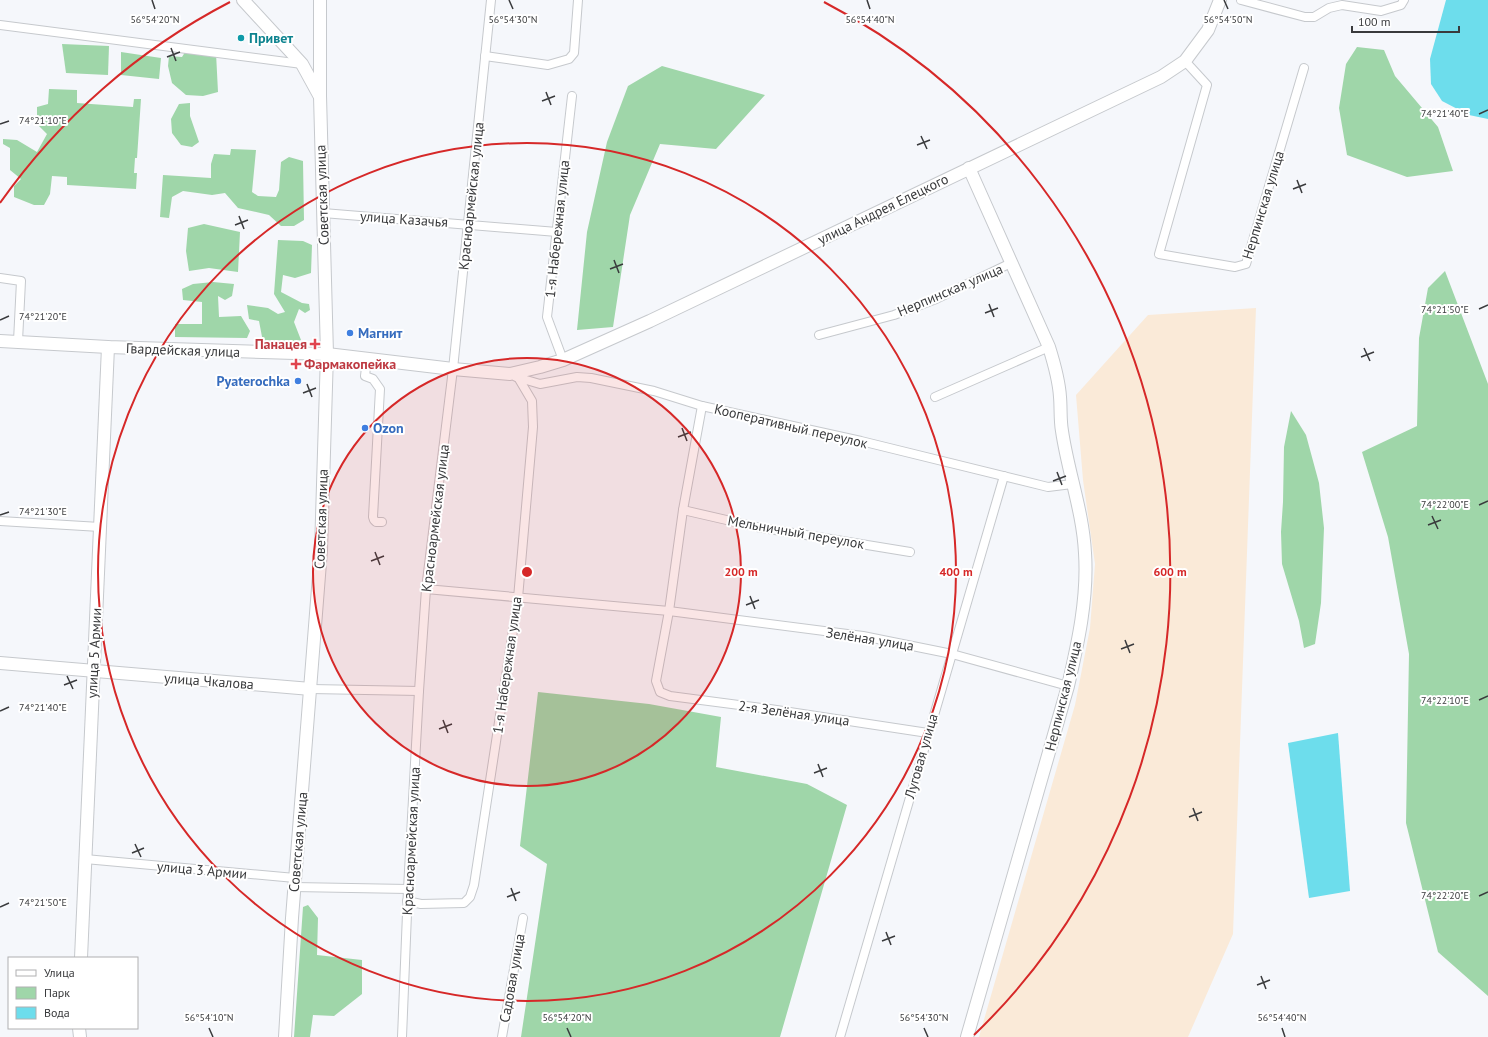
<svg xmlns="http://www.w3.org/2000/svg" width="1488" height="1037" viewBox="0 0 1488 1037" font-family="'PT Sans',sans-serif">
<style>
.industrial{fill:#faead8}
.green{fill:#9fd6a9}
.water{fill:#6dddec}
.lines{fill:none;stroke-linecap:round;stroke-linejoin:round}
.minor-casing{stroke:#c6c9cd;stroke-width:10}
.secondary-casing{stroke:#c6c9cd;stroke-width:14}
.minor{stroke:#fff;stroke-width:8}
.secondary{stroke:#fff;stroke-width:12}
.ticks{fill:none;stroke:#393a3c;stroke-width:1.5}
.ring{fill:none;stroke:#d62828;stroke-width:2}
.culture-dot{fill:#0f9aa8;stroke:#fff;stroke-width:1.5}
.shop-dot{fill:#3f7fe0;stroke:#fff;stroke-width:1.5}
.health-dot{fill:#e0444e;stroke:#fff;stroke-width:1.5}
.labels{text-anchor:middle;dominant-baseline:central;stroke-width:4;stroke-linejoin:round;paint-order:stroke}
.culture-label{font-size:14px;font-weight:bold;fill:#0d838f;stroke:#fff;text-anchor:start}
.street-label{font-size:14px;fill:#393a3c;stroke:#fff}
.shop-label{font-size:14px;font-weight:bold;fill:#366cbe;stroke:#fff;text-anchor:start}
.health-label{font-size:14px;font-weight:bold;fill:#be3a42;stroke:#fff;text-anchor:end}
.ticks-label{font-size:10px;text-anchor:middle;fill:#393a3c;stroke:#fff;stroke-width:4;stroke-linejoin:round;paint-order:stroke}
.centre{fill:#d62828;stroke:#fff;stroke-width:2}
.ring-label{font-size:12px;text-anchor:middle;font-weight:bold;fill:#d62828;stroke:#fff;stroke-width:4;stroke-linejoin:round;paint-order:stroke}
</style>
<rect width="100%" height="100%" fill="#f5f7fb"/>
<!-- industrial -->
<polygon class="industrial" points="1256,308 1233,934 1188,1037 979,1037 1075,705 1090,628 1095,564 1083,480 1076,395 1148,315"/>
<!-- green -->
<g class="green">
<polygon points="62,44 109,46 108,75 66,73"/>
<polygon points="1357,47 1384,50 1395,76 1438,127 1453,171 1407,177 1347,155 1339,108 1346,64"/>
<polygon points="187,49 216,53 218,92 203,96 186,95 172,83 168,66 169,56 182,57"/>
<polygon points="121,52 161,58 159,79 121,75"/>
<polygon points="662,66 765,95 716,149 660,144 630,215 613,327 577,330 587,232 607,142 628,86"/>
<polygon points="49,89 77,90 77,103 133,107 134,99 141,99 137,158 135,158 134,173 137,173 136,189 67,185 67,177 52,176 50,194 44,205 34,205 14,197 14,186 21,179 10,170 10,148 3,144 3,139 17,140 37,152 47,134 37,124 37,107 48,104"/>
<polygon points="190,103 190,116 199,142 192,147 181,145 172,133 171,119 179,104"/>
<polygon points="231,149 256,150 252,192 258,196 276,197 279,190 281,162 289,157 303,161 304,220 294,226 281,226 269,215 238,208 225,193 212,195 183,191 172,197 169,218 160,217 163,175 211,178 211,164 214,154 230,155"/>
<polygon points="204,224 240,232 238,272 209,268 189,271 186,251 188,228"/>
<polygon points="278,240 303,241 312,245 311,273 295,278 283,275 281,292 302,303 309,304 310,310 305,313 299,309 294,322 301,340 290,344 263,342 259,321 249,319 247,305 268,308 278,314 285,312 274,294"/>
<polygon points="1445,271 1488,384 1488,996 1438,952 1406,823 1409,654 1388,537 1362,452 1417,426 1419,338 1428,288"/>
<polygon points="213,282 234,284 232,296 225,300 218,296 219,317 241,316 250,331 247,338 175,337 175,324 202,324 202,302 183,300 182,289 193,284"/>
<polygon points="1291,411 1306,435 1319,483 1324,528 1321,603 1315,644 1304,648 1299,621 1282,564 1281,532 1283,502 1284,447"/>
<polygon points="538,692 649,704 721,717 716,767 807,784 847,805 780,1037 521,1037 547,864 520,846"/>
<polygon points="308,905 318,918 317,955 362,960 362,994 334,1016 313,1015 310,1037 294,1037 303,907"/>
</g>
<!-- water -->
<g class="water">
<polygon points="1446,0 1488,0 1488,119 1469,115 1442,101 1431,84 1430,59"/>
<polygon points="1338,733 1350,891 1309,898 1288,743"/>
</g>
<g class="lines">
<!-- minor casing -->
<g class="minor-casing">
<g id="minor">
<polyline points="1241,0 1305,17 1314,17 1329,8 1342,5 1381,11 1401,5 1404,0"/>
<polyline points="0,25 302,64"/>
<polyline points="485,56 548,65 569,59 574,53 578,0"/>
<polyline points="1185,61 1207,85 1159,254 1235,267 1246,264 1304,68"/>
<polyline points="323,213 557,232"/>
<polyline points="0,278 21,281 18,341"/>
<polyline points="819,335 894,315 936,299 1011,263"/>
<polyline points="367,359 365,376 373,379 380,389 373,517 374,520 376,522 382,522"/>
<polyline points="563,360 547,317 572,96"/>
<polyline points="516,377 540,384 577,377 591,378 654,391 702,406 861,441 1048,487 1072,484"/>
<polyline points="935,397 1049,347"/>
<polyline points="702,406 683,510 669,611 656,681 660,692 670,696 770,709 928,733"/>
<polyline points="683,510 757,527 910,552"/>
<polyline points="0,521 100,527"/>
<polyline points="426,589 669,611 863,636 952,654 1068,686"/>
<polyline points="311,689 419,691"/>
<polyline points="85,859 295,878"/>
<polyline points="294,887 408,889"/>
<polyline points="407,901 421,904 464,903 470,897 474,885 518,598 533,427 532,401 519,379"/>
<polyline points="402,1037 408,889 419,691 426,589 453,369 491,0"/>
<polyline points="502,1037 523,918"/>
<polyline points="840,1037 1004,476"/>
</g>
</g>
<!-- secondary casing -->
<g class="secondary-casing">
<g id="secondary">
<polyline points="243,0 302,64 319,95"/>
<polyline points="0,341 108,347 327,354 453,369 510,374 540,367 563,360 650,321 1161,77 1185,61 1208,30 1220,0"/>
<polyline points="0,663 311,689"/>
<polyline points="81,958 108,347"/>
<polyline points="79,1028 80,1037"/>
<polyline points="285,1037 292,918 321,550 327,354 320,96 320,0"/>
<path d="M967,1037L1068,686C1078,643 1088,598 1085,553C1083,512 1068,472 1062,431C1060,420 1061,408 1060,397C1059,380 1054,363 1049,347L969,168"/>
</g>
</g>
<!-- minor -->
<use href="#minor" class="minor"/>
<!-- secondary -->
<use href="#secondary" class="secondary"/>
</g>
<!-- ticks -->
<path class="ticks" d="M152,0L155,9M509,0L513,9M867,0L870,9M1224,0L1228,9M171,48L176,61M167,57L180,52M546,92L551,105M542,101L555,96M1479,114L1488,110M0,124L9,121M921,136L927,149M917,145L930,140M1297,180L1302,193M1293,189L1306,184M239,216L244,229M235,225L248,220M614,260L619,273M610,269L623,264M989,304L994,317M1479,309L1488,305M985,313L998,308M0,320L9,316M1364,348L1370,361M1361,357L1374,352M307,384L312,397M303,393L316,388M682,428L687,441M678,437L691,432M1057,472L1062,485M1053,481L1066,476M1479,505L1488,501M0,515L9,512M1432,516L1438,529M1428,525L1441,520M375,552L380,565M371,561L384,556M750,596L755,609M746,605L759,600M1125,640L1130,653M1121,649L1134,644M67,676L73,689M64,685L77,680M1479,700L1488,696M0,711L9,707M443,720L448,733M439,729L452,724M818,764L823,777M814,773L827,768M1193,808L1198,821M1189,817L1202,812M135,844L141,857M132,853L144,848M511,888L516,901M1479,896L1488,892M507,897L520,892M0,907L9,903M886,932L891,945M882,941L895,936M1261,976L1266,989M1257,985L1270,980M209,1028L213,1037M567,1028L571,1037M924,1028L928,1037M1282,1028L1285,1037"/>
<!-- distance rings -->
<circle cx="527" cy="572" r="214" fill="#d62828" fill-opacity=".12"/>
<g class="ring">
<circle cx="527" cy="572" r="214"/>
<circle cx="527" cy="572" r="429"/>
<path d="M0 203A643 643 0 0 1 230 2M824 2A643 643 0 0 1 974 1035"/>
</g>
<!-- markers -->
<circle class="culture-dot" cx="241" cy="38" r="4"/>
<g class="shop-dot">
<circle cx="350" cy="333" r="4"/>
<circle cx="298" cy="381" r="4"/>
<circle cx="365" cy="428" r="4"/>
</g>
<g class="health-dot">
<path d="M313 338h4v4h4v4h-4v4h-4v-4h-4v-4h4z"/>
<path d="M294 358h4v4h4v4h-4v4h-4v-4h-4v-4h4z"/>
</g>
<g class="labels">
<!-- culture labels -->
<g class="culture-label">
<text x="249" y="38">Привет</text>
</g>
<!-- street labels -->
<g class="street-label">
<text transform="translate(322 195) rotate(-92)">Советская улица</text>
<text transform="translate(471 196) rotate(-84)">Красноармейская улица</text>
<text transform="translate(1263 205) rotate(-73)">Нерпинская улица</text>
<text transform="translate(883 209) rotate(-26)">улица Андрея Елецкого</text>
<text transform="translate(404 219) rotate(4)">улица Казачья</text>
<text transform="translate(557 229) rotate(-84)">1-я Набережная улица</text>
<text transform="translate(950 290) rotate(-23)">Нерпинская улица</text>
<text transform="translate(183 350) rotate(2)">Гвардейская улица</text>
<text transform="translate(791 426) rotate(13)">Кооперативный переулок</text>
<text transform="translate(435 518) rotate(-83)">Красноармейская улица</text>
<text transform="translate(321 519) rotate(-88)">Советская улица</text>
<text transform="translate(796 532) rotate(10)">Мельничный переулок</text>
<text transform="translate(870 639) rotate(9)">Зелёная улица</text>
<text transform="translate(94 653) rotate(-87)">улица 5 Армии</text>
<text transform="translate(507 665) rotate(-82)">1-я Набережная улица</text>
<text transform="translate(209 681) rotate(4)">улица Чкалова</text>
<text transform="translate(1063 696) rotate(-76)">Нерпинская улица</text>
<text transform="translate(794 713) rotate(8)">2-я Зелёная улица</text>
<text transform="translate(921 756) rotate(-74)">Луговая улица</text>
<text transform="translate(411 841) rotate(-87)">Красноармейская улица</text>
<text transform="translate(298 842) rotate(-85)">Советская улица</text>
<text transform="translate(202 870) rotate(5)">улица 3 Армии</text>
<text transform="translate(512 978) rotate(-80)">Садовая улица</text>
</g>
<!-- shop labels -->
<g class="shop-label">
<text x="358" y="333">Магнит</text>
<text x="290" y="381" text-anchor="end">Pyaterochka</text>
<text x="373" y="428">Ozon</text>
</g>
<!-- health labels -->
<g class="health-label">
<text x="307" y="344">Панацея</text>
<text x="304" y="364" text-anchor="start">Фармакопейка</text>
</g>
</g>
<g class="ticks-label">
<text x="155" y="23">56°54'20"N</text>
<text x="513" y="23">56°54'30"N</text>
<text x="870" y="23">56°54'40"N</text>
<text x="1228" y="23">56°54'50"N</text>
<text x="1445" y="117">74°21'40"E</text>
<text x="43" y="124">74°21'10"E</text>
<text x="1445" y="313">74°21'50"E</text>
<text x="43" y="320">74°21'20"E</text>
<text x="1445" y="508">74°22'00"E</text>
<text x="43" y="515">74°21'30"E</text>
<text x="1445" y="704">74°22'10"E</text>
<text x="43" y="711">74°21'40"E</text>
<text x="1445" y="899">74°22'20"E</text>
<text x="43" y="906">74°21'50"E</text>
<text x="209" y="1021">56°54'10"N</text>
<text x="567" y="1021">56°54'20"N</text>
<text x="924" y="1021">56°54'30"N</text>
<text x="1282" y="1021">56°54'40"N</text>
</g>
<circle cx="527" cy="572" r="6" class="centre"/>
<g class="ring-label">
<text x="741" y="576">200 m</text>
<text x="956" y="576">400 m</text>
<text x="1170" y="576">600 m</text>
</g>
<!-- legend -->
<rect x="8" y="957" width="130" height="72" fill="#ffffff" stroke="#b0b0b1"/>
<rect x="16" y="970" width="20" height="6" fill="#ffffff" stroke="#b0b0b1"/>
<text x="44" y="977" font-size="12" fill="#393a3c">Улица</text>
<rect x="16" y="987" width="20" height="12" fill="#9fd6a9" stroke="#b0b0b1"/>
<text x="44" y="997" font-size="12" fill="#393a3c">Парк</text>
<rect x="16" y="1007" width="20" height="12" fill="#6dddec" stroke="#b0b0b1"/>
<text x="44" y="1017" font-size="12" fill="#393a3c">Вода</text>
<!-- scale -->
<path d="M1352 26v6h107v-6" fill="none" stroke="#393a3c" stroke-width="2"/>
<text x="1358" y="26" font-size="12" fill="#393a3c" stroke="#ffffff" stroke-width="3" paint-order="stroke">100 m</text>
</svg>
